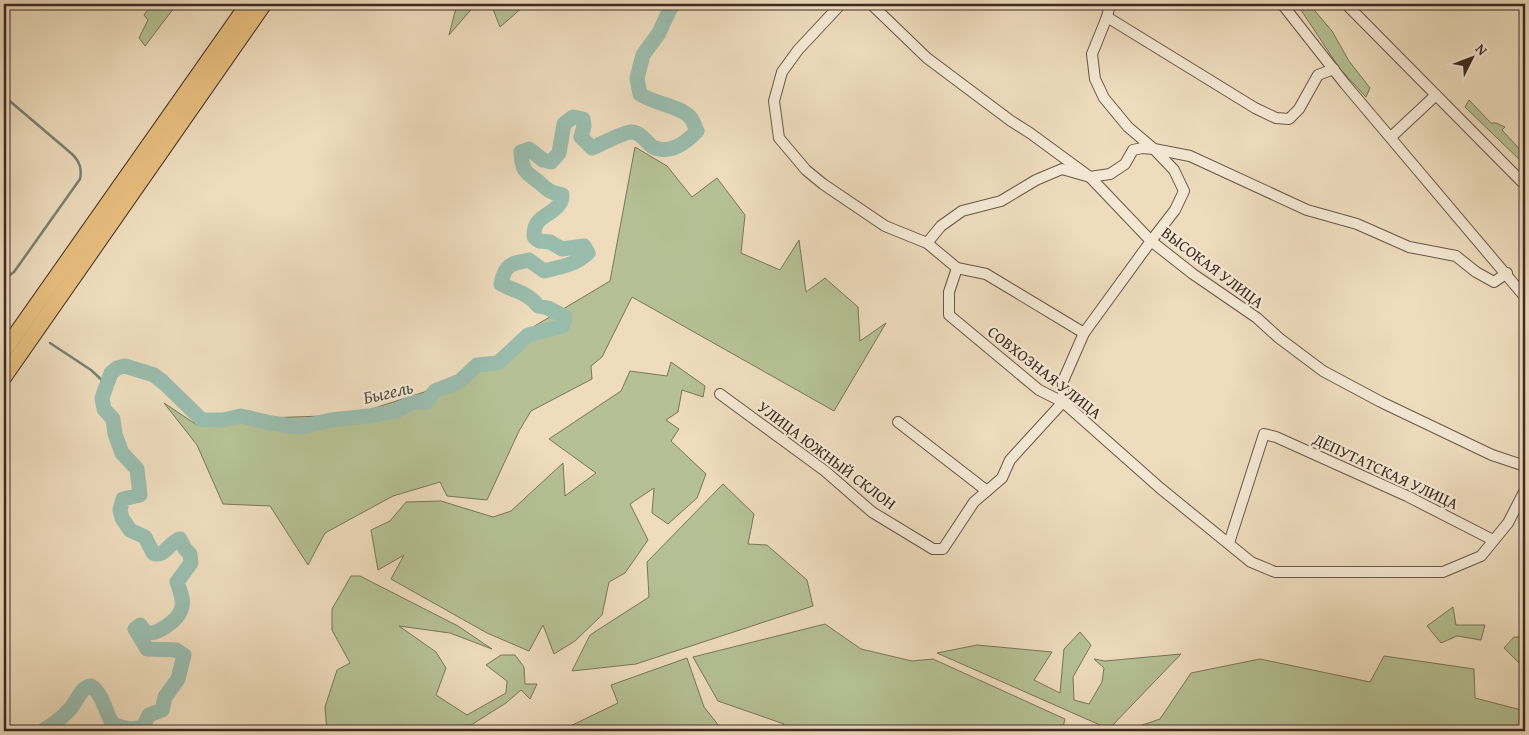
<svg xmlns="http://www.w3.org/2000/svg" width="1529" height="735" viewBox="0 0 1529 735" font-family="'Gentium Book Plus',serif">
<style>
.green{fill:#b5c194;stroke:#79765b}
.lines{fill:none;stroke-linecap:round;stroke-linejoin:round}
.stream{stroke:#758275;stroke-width:2.5}
.river{stroke:#9abcad;stroke-width:15}
.minor-casing{stroke:#695649;stroke-width:12}
.highway-casing{stroke:#3d2a22;stroke-width:17}
.minor{stroke:#f4e8d4;stroke-width:10}
.highway{stroke:#e7be7e;stroke-width:15}
.labels{text-anchor:middle;dominant-baseline:central;stroke-width:4.5;stroke-linejoin:round;paint-order:stroke}
.street-label{font-size:16px;fill:#3d2a22;stroke:#f4e8d4}
.water-label{font-size:18px;font-style:italic;fill:#544e45;stroke:#f4e8d4}
</style>
<rect width="100%" height="100%" fill="#eedcbd"/>
<filter id="stains"><feTurbulence type="fractalNoise" baseFrequency=".004" numOctaves="4"/><feColorMatrix values="0 0 0 0 .2 0 0 0 0 .09 0 0 0 0 .02 0 0 0 .5 -.17"/></filter>
<radialGradient id="worn" r=".72"><stop offset=".6" stop-color="#630" stop-opacity="0"/><stop offset="1" stop-color="#630" stop-opacity=".3"/></radialGradient>
<!-- green -->
<g class="green">
<polygon points="152,4 177,4 145,46 139,38 148,20 144,15"/>
<polygon points="457,4 476,4 449,35"/>
<polygon points="491,4 523,4 523,7 500,27"/>
<polygon points="1297,4 1309,4 1332,31 1349,61 1370,88 1366,97 1340,69"/>
<polygon points="1469,100 1491,123 1496,123 1505,127 1502,130 1525,155 1525,165 1465,107"/>
<polygon points="635,147 667,166 692,197 717,178 745,215 741,253 780,270 799,240 806,292 825,278 858,307 860,341 886,323 834,411 632,297 602,357 591,366 592,379 531,411 519,431 487,500 447,496 440,482 393,496 325,533 308,565 270,506 223,504 197,445 164,403 197,425 235,419 353,415 446,385 503,355 528,330 610,281"/>
<polygon points="671,362 705,386 703,397 682,390 678,412 666,420 679,429 671,441 706,474 697,498 668,524 652,513 654,488 630,504 648,540 625,573 609,582 602,615 575,641 554,654 543,625 529,651 487,633 391,579 404,555 378,570 371,530 390,521 406,502 441,501 493,517 511,511 563,463 565,496 596,473 549,439 621,391 630,371 667,376"/>
<polygon points="723,484 754,514 748,544 767,545 807,580 813,606 636,664 572,671 590,635 649,597 647,562"/>
<polygon points="351,576 360,576 458,626 492,649 450,633 399,626 436,652 446,668 436,695 467,715 506,693 507,681 486,665 501,655 515,655 524,667 525,684 537,684 530,699 521,690 506,703 471,725 436,726 433,731 327,731 325,707 337,670 350,663 332,630 332,609"/>
<polygon points="1453,607 1456,625 1485,625 1481,640 1457,636 1441,643 1427,626"/>
<polygon points="825,624 861,649 912,661 933,659 1065,719 1062,731 978,731 974,729 973,731 781,731 784,724 718,701 693,657"/>
<polygon points="1080,632 1091,645 1073,677 1074,700 1089,704 1102,682 1104,668 1094,659 1105,661 1181,654 1109,729 937,653 977,645 1052,652 1034,680 1060,693 1064,649"/>
<polygon points="1514,637 1525,637 1525,669 1504,648"/>
<polygon points="1384,656 1474,669 1475,698 1525,711 1525,731 1125,731 1160,719 1191,673 1260,659 1370,682"/>
<polygon points="687,658 704,707 723,731 560,731 618,703 611,685"/>
</g>
<g class="lines">
<!-- stream -->
<g class="stream">
<path d="M4,283L7,277L14,272L80,179C82,169 80,162 72,154L5,97"/>
<polyline points="4,310 9,313"/>
<polyline points="50,343 91,370 106,384"/>
</g>
<!-- river -->
<path class="river" d="M42,731C53,725 62,718 70,709C77,702 80,687 91,686C103,693 106,715 113,724C124,729 132,730 143,727L149,715L162,710L165,697L178,679L184,655L176,650L147,649L135,629L140,625L146,633C157,635 177,621 181,610C185,601 180,591 177,582L191,563L190,554L185,549L180,539C169,542 165,558 153,553L145,537L130,530L122,518L120,510L123,499L140,495L137,469L122,453L115,434L113,419L104,409L102,398L111,373L117,368L125,366L154,375L163,382L202,420H223L241,416L271,423L300,427L331,420L369,416L396,411L413,402H426L435,391L460,381L477,365L498,363L528,335L563,326L565,317L548,308L538,306C529,293 516,292 501,284C505,264 510,264 529,260L544,271C561,267 575,265 588,253L584,246L562,249L550,242L539,241L534,237C533,214 552,217 560,203C562,200 562,197 562,195C551,192 550,192 541,184C527,172 522,174 521,152L529,149L543,160L551,162L559,153L564,124L573,117L583,119L584,126L581,137L592,148C599,145 624,132 631,132C642,132 645,142 653,147C669,155 686,143 697,131C695,127 693,120 690,117C678,105 654,104 640,94L637,78L643,55L659,33L670,9L674,4"/>
<!-- minor casing -->
<g class="minor-casing">
<g id="minor">
<polyline points="841,4 798,50 782,72 774,101 779,138 806,170 823,184 885,226 927,243 957,268 986,274 1084,333"/>
<polyline points="871,4 927,58 1011,121 1030,133 1090,177 1151,241 1193,274 1257,318 1279,338 1323,371 1381,402 1492,455 1525,466"/>
<polyline points="1110,4 1107,17 1092,54 1095,79 1104,98 1128,127 1154,149 1190,156 1307,210 1357,224 1409,247 1456,256 1476,272 1494,282 1507,273"/>
<polyline points="1282,4 1345,84 1525,297"/>
<polyline points="1346,4 1525,185"/>
<polyline points="1107,17 1255,108 1276,118 1289,119 1299,109 1318,75 1334,69"/>
<polyline points="1391,137 1436,95"/>
<polyline points="957,268 949,292 949,315 1039,390 1063,402 1160,488 1251,562 1275,572 1443,572 1481,556 1508,523 1525,490"/>
<polyline points="720,394 825,471 872,512 933,549 943,549 974,502 1002,478 1010,460 1063,402 1063,381 1084,333 1151,241 1175,210 1184,191 1174,170 1154,149 1142,148 1133,150 1125,164 1110,174 1090,177 1062,169 1036,180 1001,201 962,211 941,226 927,243"/>
<polyline points="898,422 987,491"/>
<polyline points="1229,543 1264,434 1276,437 1407,496 1493,540"/>
</g>
</g>
<!-- highway casing -->
<g class="highway-casing">
<g id="highway">
<polyline points="4,351 248,4"/>
<polyline points="4,377 264,4"/>
</g>
</g>
<!-- minor -->
<use href="#minor" class="minor"/>
<!-- highway -->
<use href="#highway" class="highway"/>
</g>
<g class="labels">
<!-- street labels -->
<g class="street-label">
<text transform="translate(1213 267) rotate(37)">ВЫСОКАЯ УЛИЦА</text>
<text transform="translate(1045 372) rotate(38)">СОВХОЗНАЯ УЛИЦА</text>
<text transform="translate(827 455) rotate(37)">УЛИЦА ЮЖНЫЙ СКЛОН</text>
<text transform="translate(1386 471) rotate(25)">ДЕПУТАТСКАЯ УЛИЦА</text>
</g>
<!-- water labels -->
<g class="water-label">
<text transform="translate(388 392) rotate(-13)">Быгель</text>
</g>
</g>
<!-- margin -->
<rect width="1529" height="735" fill="none" stroke="#eedcbd" stroke-width="20"/>
<rect x="5" y="5" width="1519" height="725" fill="none" stroke="#3d2a22" stroke-width="2.5"/>
<rect x="10" y="10" width="1509" height="715" fill="none" stroke="#3d2a22"/>
<!-- north arrow -->
<g transform="translate(1472 58) rotate(48)" stroke="#f4e8d4" stroke-width="4" paint-order="stroke">
<path d="M0-4L9 19L0 12L-9 19Z" fill="#3d2a22"/>
<text y="-8" font-size="14" font-weight="bold" text-anchor="middle" fill="#3d2a22">N</text>
</g>
<rect width="100%" height="100%" filter="url(#stains)"/>
<rect width="100%" height="100%" fill="url(#worn)"/>
</svg>
